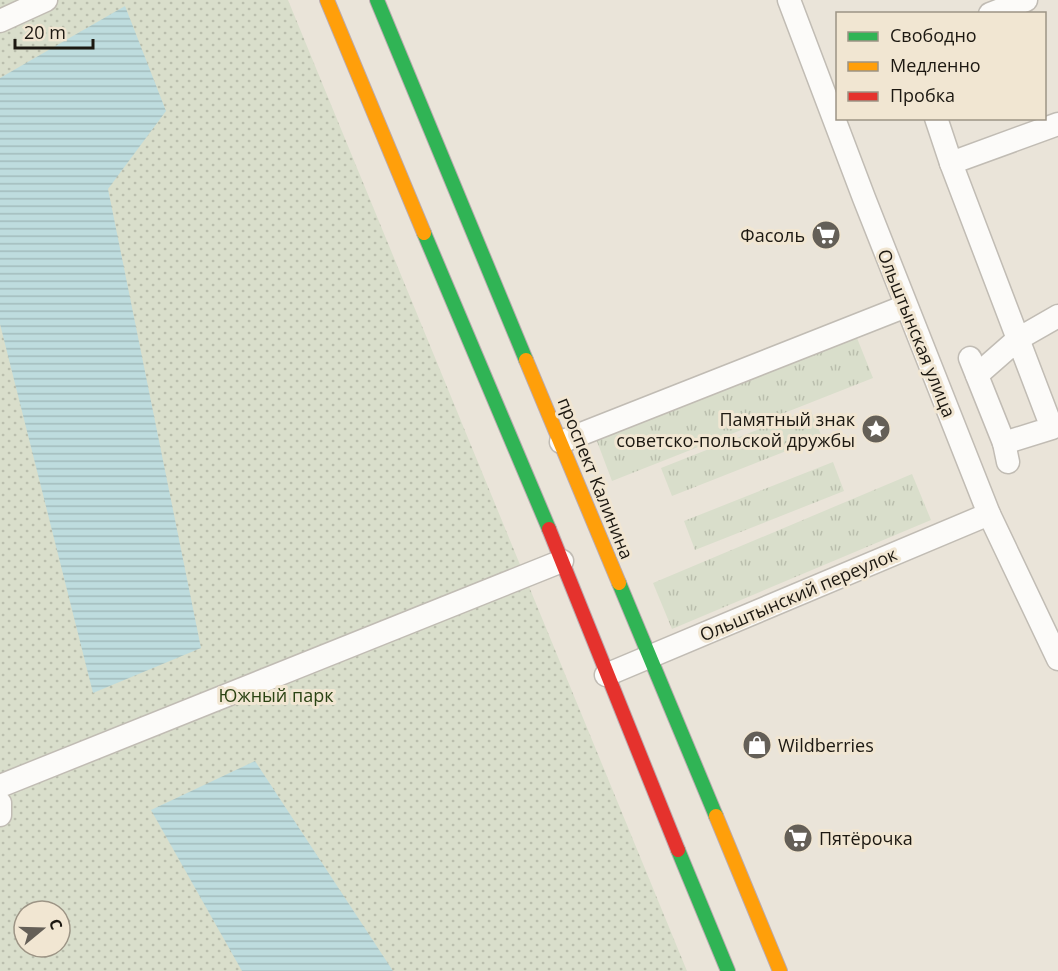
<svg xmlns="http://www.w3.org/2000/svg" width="1058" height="971" viewBox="0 0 1058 971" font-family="'Open Sans',sans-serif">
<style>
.grass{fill:url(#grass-tufts)}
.park{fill:url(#park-dots);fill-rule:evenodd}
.water{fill:url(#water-rules)}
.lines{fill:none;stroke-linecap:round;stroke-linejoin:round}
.street-casing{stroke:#c1bcb4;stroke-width:25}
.fast-casing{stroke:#bbabb0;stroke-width:16}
.slow-casing{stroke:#bbabb0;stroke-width:16}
.jam-casing{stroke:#bbabb0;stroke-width:16}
.street{stroke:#fcfbf9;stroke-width:22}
.fast{stroke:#30b455;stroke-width:14}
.slow{stroke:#ff9f0a;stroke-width:14}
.jam{stroke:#e5322d;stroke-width:14}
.labels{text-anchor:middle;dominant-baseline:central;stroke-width:6;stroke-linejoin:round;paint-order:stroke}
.poi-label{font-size:18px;fill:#1c1811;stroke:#f1e6d2;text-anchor:end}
.street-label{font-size:18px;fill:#1c1811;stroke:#f1e6d2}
.park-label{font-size:18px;fill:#2a4313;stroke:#f1e6d2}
</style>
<defs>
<pattern id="grass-tufts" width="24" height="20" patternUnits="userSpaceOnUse" patternTransform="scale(1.5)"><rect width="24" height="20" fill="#d9decb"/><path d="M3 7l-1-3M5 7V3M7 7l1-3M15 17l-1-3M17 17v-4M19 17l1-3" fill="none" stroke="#babead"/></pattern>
<pattern id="park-dots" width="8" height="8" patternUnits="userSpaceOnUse" patternTransform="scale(1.5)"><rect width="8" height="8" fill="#d9decb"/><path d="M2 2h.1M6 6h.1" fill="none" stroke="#babead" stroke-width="1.8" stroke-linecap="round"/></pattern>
<pattern id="water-rules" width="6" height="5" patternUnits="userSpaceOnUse" patternTransform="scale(1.5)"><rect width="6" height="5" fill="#bedcde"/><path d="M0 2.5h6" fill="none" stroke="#a3bcbd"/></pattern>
</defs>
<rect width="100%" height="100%" fill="#eae4d9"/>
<!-- grass -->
<g class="grass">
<polygon points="855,333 873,378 612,481 595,436"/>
<polygon points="810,409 822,437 672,496 661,468"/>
<polygon points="833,462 844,491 695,550 684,521"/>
<polygon points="912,474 931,520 672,629 653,583"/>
</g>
<!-- park -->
<path class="park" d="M0,0H288L687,971H0ZM24,911H60V947H24Z"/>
<!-- water -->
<g class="water">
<polygon points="125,6 166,111 108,189 201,648 93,693 0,324 0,78"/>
<polygon points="255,761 393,971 242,971 151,810"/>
</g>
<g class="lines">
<!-- street casing -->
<g class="street-casing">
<g id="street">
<polyline points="789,0 864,198 989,514 1058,659"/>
<polyline points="990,14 1026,0"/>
<polyline points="0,21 46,0"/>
<polyline points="936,118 951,163 1058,124"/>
<polyline points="951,163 1018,339 1058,316"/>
<polyline points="970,358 1004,443 1008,462"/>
<polyline points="977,375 1018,339 1052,428 1004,443"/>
<polyline points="561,442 906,306"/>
<polyline points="606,675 989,514"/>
<polyline points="0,786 562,561"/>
<polyline points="0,803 0,815"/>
</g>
</g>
<!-- fast casing -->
<g class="fast-casing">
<g id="fast">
<polyline points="377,0 526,360"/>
<polyline points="424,233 549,529"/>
<polyline points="619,583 716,816"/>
<polyline points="678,850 728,971"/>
</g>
</g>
<!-- slow casing -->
<g class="slow-casing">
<g id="slow">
<polyline points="327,0 424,233"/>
<polyline points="526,360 619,583"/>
<polyline points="716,816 780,971"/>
</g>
</g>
<!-- jam casing -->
<g class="jam-casing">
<polyline id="jam" points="549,529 678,850"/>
</g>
<!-- street -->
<use href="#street" class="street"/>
<!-- fast -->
<use href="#fast" class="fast"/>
<!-- slow -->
<use href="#slow" class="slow"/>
<!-- jam -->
<use href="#jam" class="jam"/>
</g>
<!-- icons -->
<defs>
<g id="supermarket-disc" transform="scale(1.5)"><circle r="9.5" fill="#645f57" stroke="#f1e6d2"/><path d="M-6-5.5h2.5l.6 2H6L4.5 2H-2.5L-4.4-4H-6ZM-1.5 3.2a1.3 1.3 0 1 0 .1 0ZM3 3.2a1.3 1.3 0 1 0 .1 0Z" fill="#fff"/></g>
<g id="sight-disc" transform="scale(1.5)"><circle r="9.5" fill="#645f57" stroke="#f1e6d2"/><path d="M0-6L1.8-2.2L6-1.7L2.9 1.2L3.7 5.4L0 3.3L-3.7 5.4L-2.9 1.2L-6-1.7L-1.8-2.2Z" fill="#fff"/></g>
<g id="shop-disc" transform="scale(1.5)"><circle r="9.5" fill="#645f57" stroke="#f1e6d2"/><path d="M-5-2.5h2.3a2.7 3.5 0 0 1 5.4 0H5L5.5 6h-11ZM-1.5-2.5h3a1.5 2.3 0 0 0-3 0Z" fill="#fff"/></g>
</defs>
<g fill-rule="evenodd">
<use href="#supermarket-disc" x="826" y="235"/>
<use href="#sight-disc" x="876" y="429"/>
<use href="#shop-disc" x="757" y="745"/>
<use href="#supermarket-disc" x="798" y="838"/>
</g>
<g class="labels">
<!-- poi labels -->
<g class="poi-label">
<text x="805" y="235">Фасоль</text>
<text x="855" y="419">Памятный знак<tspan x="855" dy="21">советско-польской дружбы</tspan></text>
<text x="778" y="745" text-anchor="start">Wildberries</text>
<text x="819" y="838" text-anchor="start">Пятёрочка</text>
</g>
<!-- street labels -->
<g class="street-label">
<text transform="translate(917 333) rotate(68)">Ольштынская улица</text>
<text transform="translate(596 478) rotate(68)">проспект Калинина</text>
<text transform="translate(798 594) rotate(-23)">Ольштынский переулок</text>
</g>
<!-- park labels -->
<g class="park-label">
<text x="276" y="695">Южный парк</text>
</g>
</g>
<!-- legend -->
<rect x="836" y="12" width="210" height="108" fill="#f1e6d2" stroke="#9c9485" stroke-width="1.5"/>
<rect x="848" y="32" width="30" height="9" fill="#30b455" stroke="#9c9485" stroke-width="1.5"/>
<text x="890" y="42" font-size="18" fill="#1c1811">Свободно</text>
<rect x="848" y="62" width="30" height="9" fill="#ff9f0a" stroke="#9c9485" stroke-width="1.5"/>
<text x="890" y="72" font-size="18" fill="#1c1811">Медленно</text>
<rect x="848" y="92" width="30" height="9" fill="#e5322d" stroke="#9c9485" stroke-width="1.5"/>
<text x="890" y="102" font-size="18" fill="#1c1811">Пробка</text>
<!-- north arrow -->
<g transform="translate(42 929) rotate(71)"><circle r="28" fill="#f1e6d2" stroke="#9c9485" stroke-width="1.5"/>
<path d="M0-4.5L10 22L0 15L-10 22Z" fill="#645f57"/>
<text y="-9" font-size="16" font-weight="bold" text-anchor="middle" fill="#1c1811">С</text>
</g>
<!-- scale -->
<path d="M15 39v9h78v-9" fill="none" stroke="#1c1811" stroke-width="3"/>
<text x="24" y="39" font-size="18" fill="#1c1811" stroke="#f1e6d2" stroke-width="4.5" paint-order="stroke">20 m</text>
</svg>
